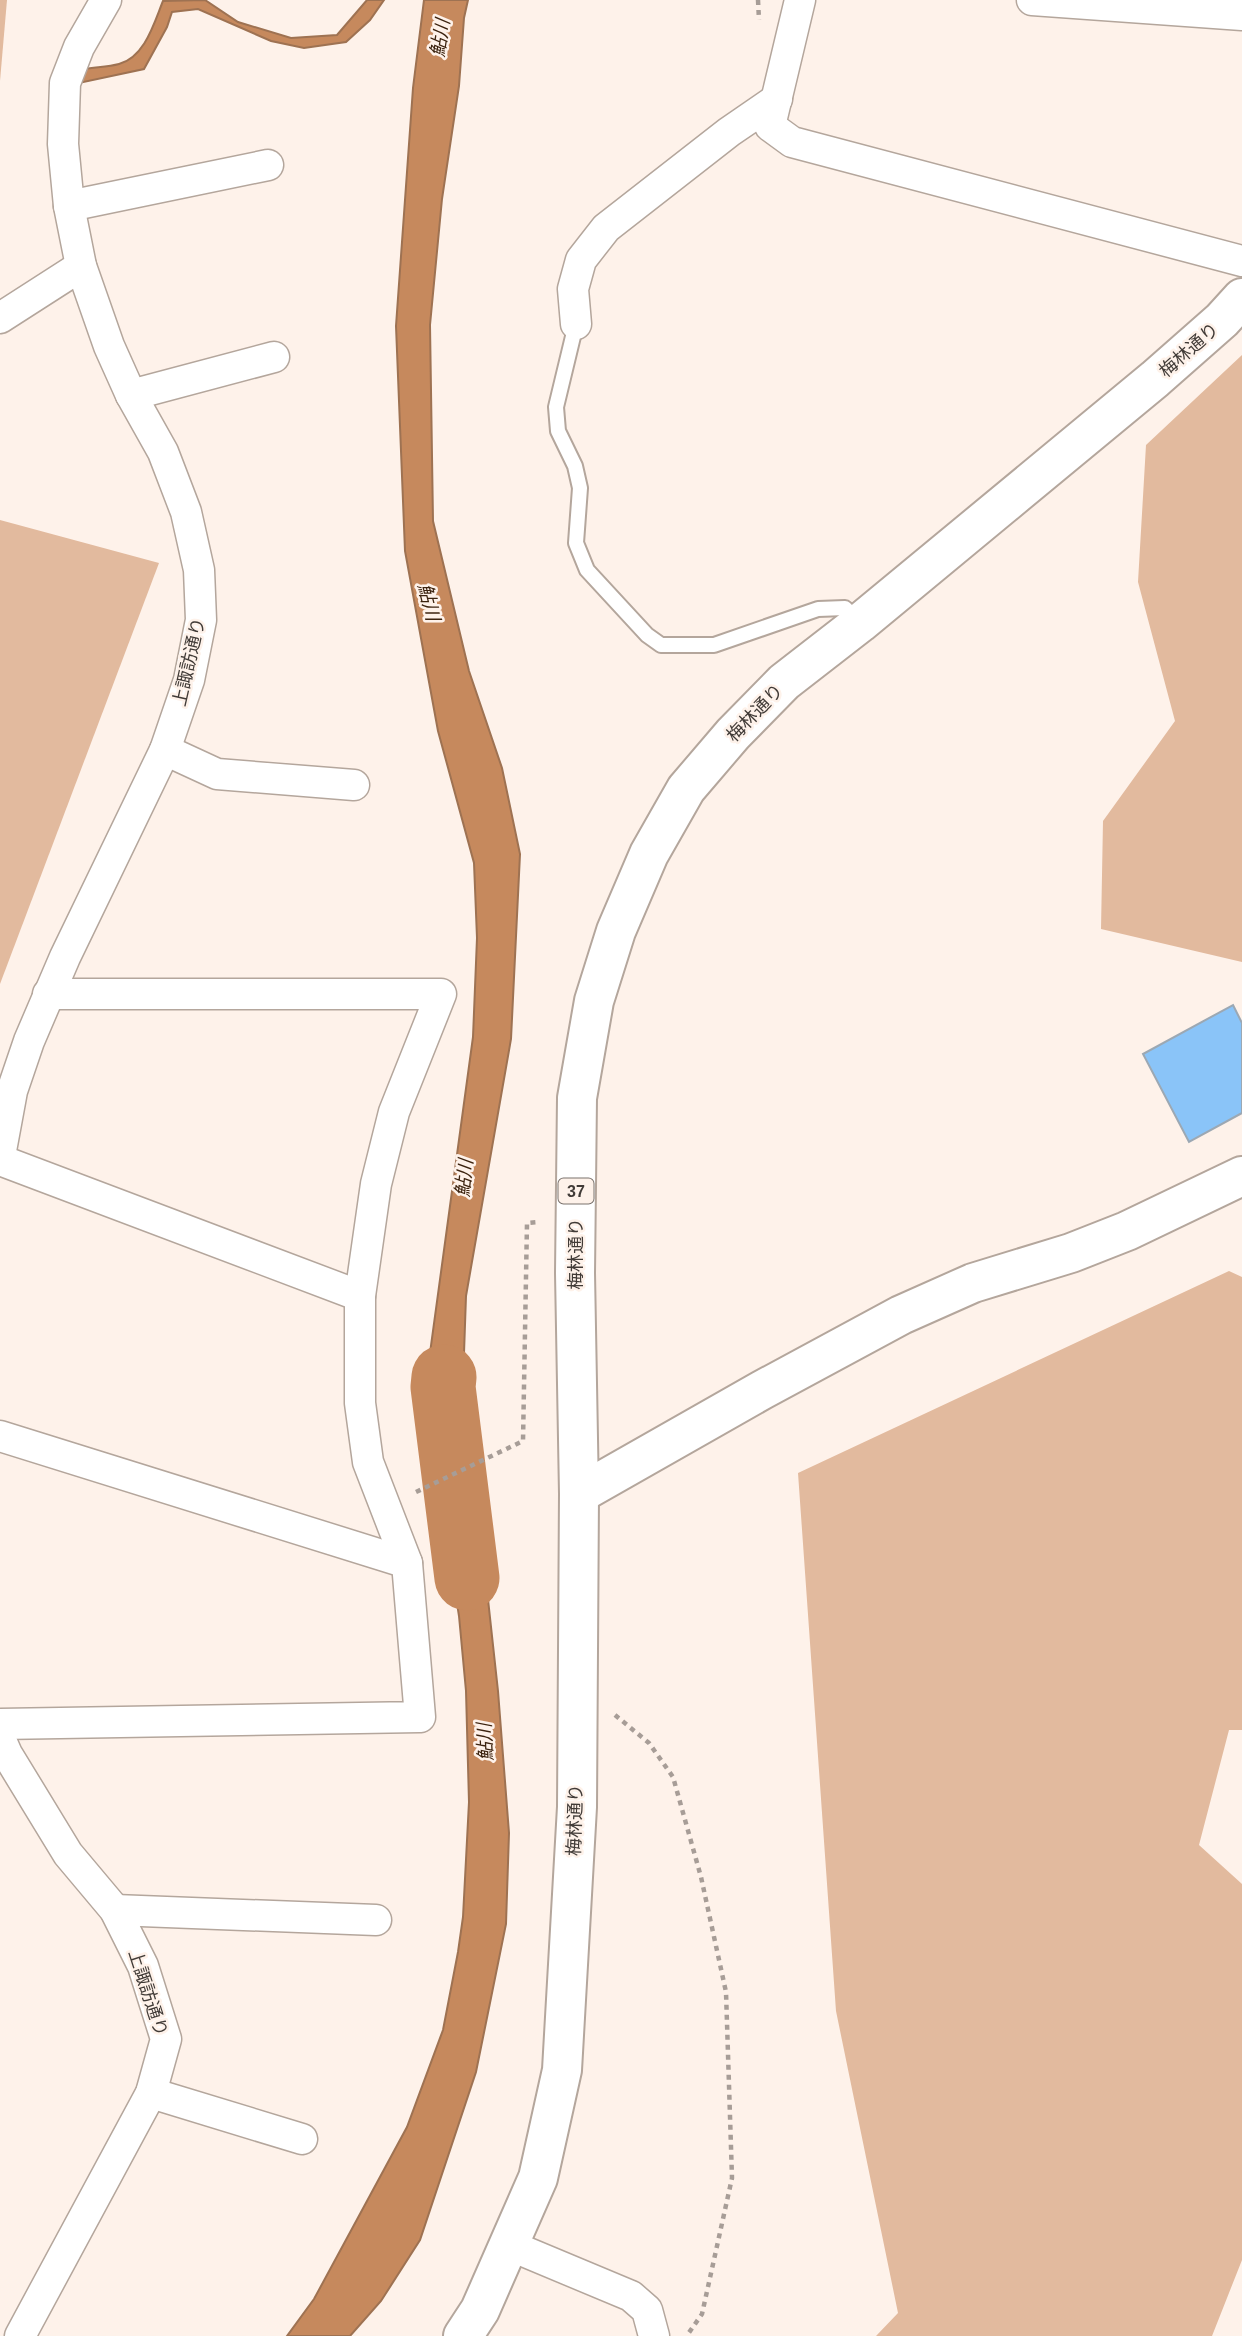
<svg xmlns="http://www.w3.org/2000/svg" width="1242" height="2336" viewBox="0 0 1242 2336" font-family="Helvetica,'Noto Sans JP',sans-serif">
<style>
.green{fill:#e2ba9e}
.water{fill:#c6895d;stroke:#9e7252;stroke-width:2}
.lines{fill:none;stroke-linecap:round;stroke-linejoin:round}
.river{stroke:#c6895d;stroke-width:65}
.building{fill:#8ac4f8;stroke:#9ca8b3;stroke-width:2}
.lane-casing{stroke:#b4a69c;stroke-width:18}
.street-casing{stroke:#b4a69c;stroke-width:33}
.secondary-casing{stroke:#b4a69c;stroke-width:42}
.primary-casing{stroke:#b4a69c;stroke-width:42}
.path{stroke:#a79d97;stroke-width:4.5;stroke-dasharray:5 5;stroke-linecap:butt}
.lane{stroke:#fff;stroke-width:14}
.street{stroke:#fff;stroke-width:30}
.secondary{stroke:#fff;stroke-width:38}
.primary{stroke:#fff;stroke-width:38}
.labels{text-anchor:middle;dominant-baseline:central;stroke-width:5;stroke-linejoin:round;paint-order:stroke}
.shield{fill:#fef2ea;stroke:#7a726d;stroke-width:2}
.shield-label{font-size:16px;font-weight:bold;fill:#413b37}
.street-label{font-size:18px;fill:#413b37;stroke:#fef2ea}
.water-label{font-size:19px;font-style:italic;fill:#3c230f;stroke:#fef2ea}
</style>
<rect width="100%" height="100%" fill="#fef2ea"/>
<!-- green -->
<g class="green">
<polygon points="0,0 7,0 0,81"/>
<polygon points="1242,355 1242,962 1101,929 1103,821 1175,721 1138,582 1146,445"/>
<polygon points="0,520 159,563 0,984"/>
<polygon points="1229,1271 1242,1277 1242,1730 1229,1730 1199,1845 1242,1884 1242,2260 1212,2336 876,2336 898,2313 836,2011 798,1473"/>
</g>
<!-- water -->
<g class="water">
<path d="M205,0L238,22L291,38L337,35L367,0H384L370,20L346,42L304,48L271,41L198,9L172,12L167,27L144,69L79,83L84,69C95,67 108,67 119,64C145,57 154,23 163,1Z"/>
<polygon points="424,0 468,0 464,18 459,86 442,199 430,325 433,521 469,671 502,768 520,854 511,1039 466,1296 463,1382 470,1458 435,1476 424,1415 424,1397 473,1037 477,938 474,863 438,731 405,551 396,326 413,88"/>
<polygon points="475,1480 498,1691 509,1833 506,1924 476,2072 420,2240 381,2301 350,2336 287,2336 314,2299 407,2127 443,2030 458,1952 463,1917 469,1802 466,1691 459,1616 440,1495"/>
</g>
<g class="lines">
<!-- river -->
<polyline class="river" points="444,1377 443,1387 467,1578"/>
</g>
<!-- building -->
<polygon class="building" points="1233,1005 1242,1023 1242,1113 1189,1142 1143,1054"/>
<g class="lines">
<!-- lane casing -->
<g class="lane-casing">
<polyline id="lane" points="576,324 556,407 558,431 575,466 580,488 576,543 587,570 647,635 661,645 714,645 818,609 845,608 860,623"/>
</g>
<!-- street casing -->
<g class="street-casing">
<g id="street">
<polyline points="800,0 770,126 792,142 1242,261"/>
<polyline points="1032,0 1242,15"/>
<polyline points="69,206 268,165"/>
<polyline points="0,318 81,266"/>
<polyline points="576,324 573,289 581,260 606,228 729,132 777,99"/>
<polyline points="131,395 274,357"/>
<polyline points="165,750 217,774 354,785"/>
<polyline points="48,994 441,994 394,1112 376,1184 360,1296"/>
<polyline points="0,1156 12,1091 29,1041 65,957 165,750 189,680 201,620 199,570 186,512 163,452 131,395 109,346 81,266 69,206 63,144 65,83 79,47 106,0"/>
<polyline points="0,1160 360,1296 360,1403 368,1462 407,1563"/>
<polyline points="0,1436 407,1563 420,1717 0,1724"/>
<polyline points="0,1738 7,1754 68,1854 115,1910 143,1966 166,2039 151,2093 20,2336"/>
<polyline points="115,1910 376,1920"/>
<polyline points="151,2093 302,2139"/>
<polyline points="509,2245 631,2296 647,2310 654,2336"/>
</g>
</g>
<!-- secondary casing -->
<g class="secondary-casing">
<polyline id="secondary" points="579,1494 762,1390 901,1315 973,1283 1071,1253 1127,1231 1242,1176"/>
</g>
<!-- primary casing -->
<g class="primary-casing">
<polyline id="primary" points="463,2336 480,2310 538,2178 562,2070 577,1807 579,1494 575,1273 577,1098 594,1001 616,931 649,854 686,789 733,734 784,682 860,623 1155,379 1222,320 1242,298"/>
</g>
<!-- path -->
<g class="path">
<polyline points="758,0 759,20"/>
<polyline points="416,1492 523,1441 527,1223 539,1222"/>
<polyline points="615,1715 649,1743 673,1777 701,1877 726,1992 732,2178 702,2314 688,2334"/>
</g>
<!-- lane -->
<use href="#lane" class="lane"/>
<!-- street -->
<use href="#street" class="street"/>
<!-- secondary -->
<use href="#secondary" class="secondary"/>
<!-- primary -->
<use href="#primary" class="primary"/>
</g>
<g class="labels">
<!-- shield labels -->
<rect class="shield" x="558.5" y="1178.5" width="35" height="25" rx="5"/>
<g class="shield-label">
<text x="576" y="1191">37</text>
</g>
<!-- street labels -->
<g class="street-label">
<text transform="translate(1189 350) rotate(-41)">梅林通り</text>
<text transform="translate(189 662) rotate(-77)">上諏訪通り</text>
<text transform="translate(755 713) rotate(-46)">梅林通り</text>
<text transform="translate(576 1254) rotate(-90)">梅林通り</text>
<text transform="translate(575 1820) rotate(-88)">梅林通り</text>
<text transform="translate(148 1993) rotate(72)">上諏訪通り</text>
</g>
<!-- water labels -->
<g class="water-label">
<text transform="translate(440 38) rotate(-81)">鮎川</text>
<text transform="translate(429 602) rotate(76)">鮎川</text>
<text transform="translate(464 1178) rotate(-84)">鮎川</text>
<text transform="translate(485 1742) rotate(-93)">鮎川</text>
</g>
</g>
</svg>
